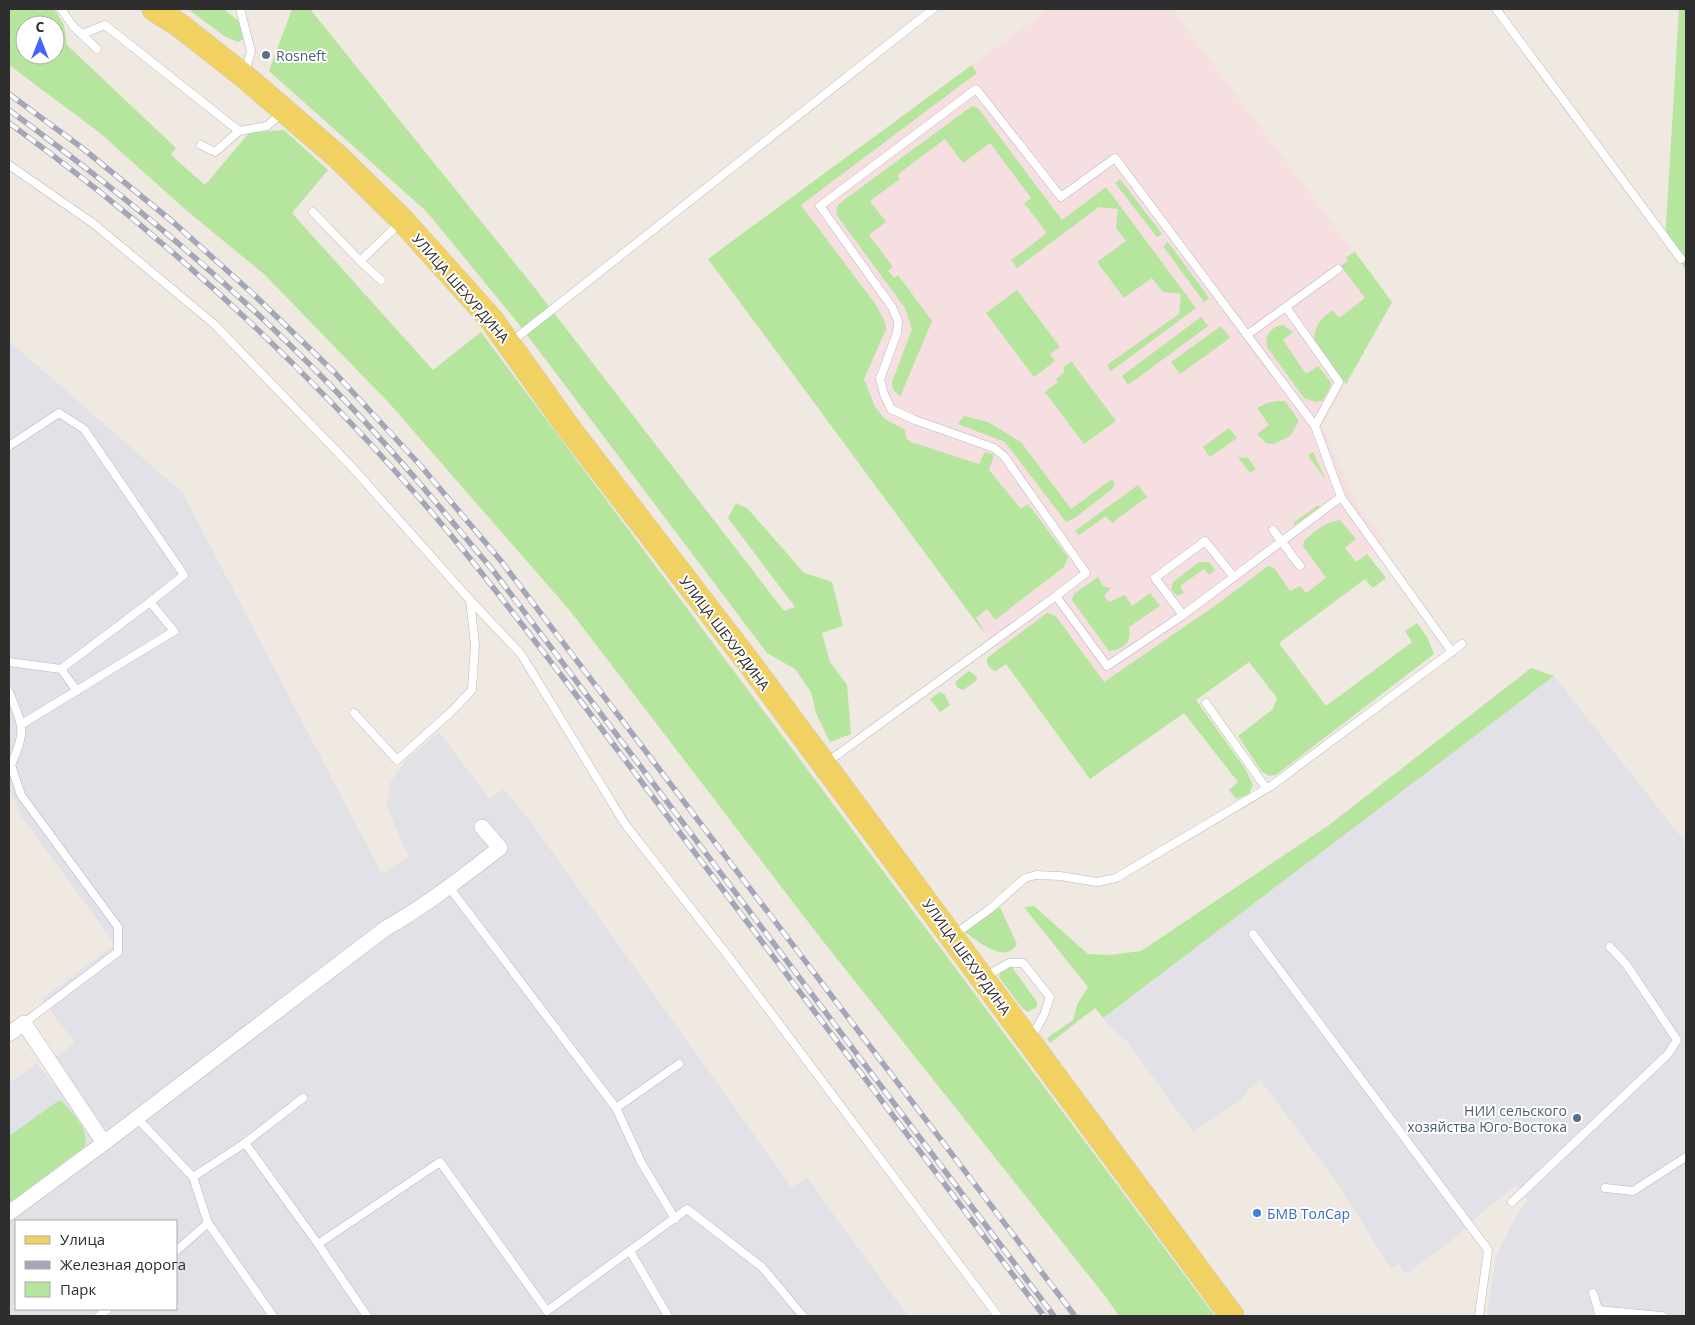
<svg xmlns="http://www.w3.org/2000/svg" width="1695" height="1325" viewBox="0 0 1695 1325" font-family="'Open Sans',sans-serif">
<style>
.industrial{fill:#e3e1e8;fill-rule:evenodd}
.medical{fill:#f5dfe0}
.green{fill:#b6e59e;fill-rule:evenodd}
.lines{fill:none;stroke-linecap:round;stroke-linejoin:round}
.lane-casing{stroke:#b4b7c1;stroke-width:9}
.street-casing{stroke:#b4b7c1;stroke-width:16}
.primary-casing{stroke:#c9c9c9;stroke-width:25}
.lane{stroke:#fff;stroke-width:8}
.street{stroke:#fff;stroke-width:15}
.primary{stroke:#f2d163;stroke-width:24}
.rail-casing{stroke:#a3a6b8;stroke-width:5.5}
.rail{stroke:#fff;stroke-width:4;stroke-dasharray:11;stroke-linecap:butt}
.service-dot{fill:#5c6f8a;stroke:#fff;stroke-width:2}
.shop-dot{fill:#3f7fe0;stroke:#fff;stroke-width:2}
.labels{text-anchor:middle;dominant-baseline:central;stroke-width:4;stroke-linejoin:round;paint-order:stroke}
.service-label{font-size:14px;fill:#4e5e75;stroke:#fff;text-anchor:start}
.street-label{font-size:14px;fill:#2e2e2e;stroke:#fff}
.shop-label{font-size:14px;fill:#366cbe;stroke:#fff;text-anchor:start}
</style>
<rect width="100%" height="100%" fill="#efe9e1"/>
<!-- industrial -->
<g class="industrial">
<path d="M9,341L182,492L382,874L409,857L387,808L390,783L404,762L439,732L490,799L503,789L528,818L792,1188L807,1178L908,1316H9V1083L37,1063L56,1088L68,1079L55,1058L75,1043L42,999L115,944L21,816L9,788ZM16,1221H176V1309H16Z"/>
<polygon points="1554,676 1686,843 1686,1316 1487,1316 1496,1256 1517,1214 1528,1200 1516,1185 1479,1215 1459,1235 1406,1274 1398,1264 1391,1269 1338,1184 1260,1080 1251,1087 1241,1100 1193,1132 1125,1039 1112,1029 1103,1018"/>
</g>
<!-- medical -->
<polygon class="medical" points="1048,9 1172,9 1392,302 1322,425 1359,508 1385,541 1277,621 1115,700 1008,666 708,259"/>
<!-- green -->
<g class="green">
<path d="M9,9H54L64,25L67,45L176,148L171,155L205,185L249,133L284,130L328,170L292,213L433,370L481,332L1215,1316H1119L1105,1296L815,931L571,612L390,404L265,275L186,210L100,133L9,65ZM25,25H55V55H25Z"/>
<polygon points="188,9 224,9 245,27 245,38 238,42 224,36"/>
<polygon points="292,9 310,9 534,287 784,611 795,607 728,518 736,503 747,508 804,573 832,582 843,626 822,633 830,662 847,685 851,734 830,742 816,713 811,692 795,669 767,653 518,323 426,211 269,71"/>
<polygon points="1679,9 1686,9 1686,270 1665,242"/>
<polygon points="972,65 977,73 801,205 876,305 885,322 886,329 864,379 875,407 885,419 905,430 906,438 911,442 979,464 985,452 994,455 989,470 1021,509 1028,504 1068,557 1064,567 995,620 987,609 976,618 983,629 982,630 708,259"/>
<path d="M972,106L978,108L1062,220L1106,187L1196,308L1111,371L1107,365L1179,314L1181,294L1163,292L1152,278L1124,298L1097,262L1126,241L1116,228L1118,209L1099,207L1017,268L1011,260L1047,233L1024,203L1031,198L990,143L963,163L945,139L897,175L900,179L870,201L886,222L869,235L893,267L888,271L894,278L898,275L932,321L900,397L893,389L892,382L912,329L905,308L838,217C835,211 836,208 840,203Z"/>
<polygon points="1120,179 1162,234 1157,237 1115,183"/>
<polygon points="1168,242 1209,298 1204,302 1163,246"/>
<path d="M1355,252L1392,302L1346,384L1314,341C1314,327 1321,317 1333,310L1339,318L1365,298L1341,266L1348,261L1346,257Z"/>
<polygon points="1017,290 1060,347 1050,354 1055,361 1034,377 986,313"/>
<polygon points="1201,317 1208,326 1128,385 1122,376"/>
<path d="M1283,325L1293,332L1283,340L1306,374L1318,366L1331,382L1330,388L1322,401L1316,402L1304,398L1267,347C1264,335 1271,327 1283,325Z"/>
<polygon points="1221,326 1230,338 1180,374 1171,362"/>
<polygon points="1071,361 1116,421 1084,444 1045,392 1058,382 1056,379 1065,372 1063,368"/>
<polygon points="1278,401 1285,401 1299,421 1290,436 1274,444 1266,443 1257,434 1269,425 1257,408 1267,403"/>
<polygon points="964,416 988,422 1021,442 1071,509 1112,479 1115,485 1111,490 1076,517 1066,522 1005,442 958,424"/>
<polygon points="1229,428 1237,438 1210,457 1203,447"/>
<polygon points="1313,452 1326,480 1308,456"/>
<polygon points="1238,457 1248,458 1256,469 1250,473"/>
<polygon points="1138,485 1147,497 1112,523 1106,516 1079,535 1075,531"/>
<polygon points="1318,505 1320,507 1295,525 1293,523"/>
<path d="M1340,520L1356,539L1345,548L1356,562L1367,554L1386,578L1373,588L1365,579L1279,643L1326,706L1412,642L1405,631L1417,623L1427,637L1434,654L1276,775L1269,776L1262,772L1238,736L1273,709L1277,698L1249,662L1196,700L1246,770L1253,785L1249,794L1236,799L1229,790L1238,782L1184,713L1090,779L1006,664L996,671C989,669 987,665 987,658L1047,613L1054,615L1058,619L1104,682L1216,605L1268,566L1274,568L1290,591L1300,586L1306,593L1326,578L1303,546L1304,541C1316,531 1324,522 1340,520Z"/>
<polygon points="1199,562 1209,562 1215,570 1209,575 1204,569 1180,586 1184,593 1177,596 1171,589 1173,582"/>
<path d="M1098,577L1103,586L1111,588L1104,596L1109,602L1125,595L1132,606L1150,593L1160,606L1129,627C1132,642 1123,650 1109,651L1072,600L1074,594Z"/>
<polygon points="1531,668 1554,676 1103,1018 1095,1008 1050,1043 1047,1038 1073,1020 1078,1003 1088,987 1024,907 1034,906 1088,954 1110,955 1141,951 1329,825"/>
<path d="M969,671L977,677L976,681L963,690C957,688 956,687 956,681Z"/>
<polygon points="940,692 945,695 950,705 940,712 930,699"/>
<path d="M1000,907L1017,944C1005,965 978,941 965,932Z"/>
<polygon points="1006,967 1012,967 1037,1002 1037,1007 1028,1012 1022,1008 999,977 1001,970"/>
<path d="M58,1101H62C72,1114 92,1131 84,1147L9,1203V1136Z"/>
</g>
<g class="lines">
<!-- lane casing -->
<g class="lane-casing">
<g id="lane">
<polyline points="61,9 73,26 97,49"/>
<polyline points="240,9 251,51 245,74"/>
<polyline points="1496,9 1681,259"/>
<polyline points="82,34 105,25 239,131 267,126 282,113"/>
<polyline points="201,145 215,152 239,131"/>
<polyline points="9,165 94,224 214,324 351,466 470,600 521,654 625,824 729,957 998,1316"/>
<polyline points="313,212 360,261 401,222"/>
<polyline points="360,261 381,280"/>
<polyline points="1286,307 1339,382 1315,426"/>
<polyline points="1247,335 1338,269"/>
<polyline points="511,342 933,9"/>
<polyline points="9,446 59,413 84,429 184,575 150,602 61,669 9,662"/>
<polyline points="1341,497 1452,652"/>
<polyline points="1273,530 1300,566"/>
<polyline points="1183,615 1155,578 1205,541 1234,577"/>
<polyline points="61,669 77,691"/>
<path d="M9,692C23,728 27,729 11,765L21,795L118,927V952L24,1023"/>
<polyline points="1206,703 1266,788"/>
<polyline points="354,713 397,760 451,712 472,690 475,645 470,600"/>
<polyline points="22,724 174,631 150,602"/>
<polyline points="826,763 1056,596 1107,666 1183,615 1341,497 1315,426 1115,158 1061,197 976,89 820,206 892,307 898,321 897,333 880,379 884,394 891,409 915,420 994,448 1004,456 1086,573 1056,596"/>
<polyline points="449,887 616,1108 641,1162 675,1219"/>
<polyline points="1253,934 1488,1250 1479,1316"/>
<polyline points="954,935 991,908 1025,878 1036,875 1060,876 1097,882 1116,878 1271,786 1462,644"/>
<polyline points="984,977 1009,963 1023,963 1050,997 1044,1015 1031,1038"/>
<polyline points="616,1108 679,1064"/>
<polyline points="137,1118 193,1177 208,1223 273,1316"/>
<polyline points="245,1143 303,1098"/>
<polyline points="193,1177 245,1143 318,1244 440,1162 547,1311 687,1209 762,1267 803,1316"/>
<polyline points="1605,1188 1633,1191 1686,1157"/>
<polyline points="1512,1202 1668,1054 1677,1040 1626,964 1610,947"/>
<polyline points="318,1244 367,1316"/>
<polyline points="176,1251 208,1223"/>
<polyline points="630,1251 668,1316"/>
<polyline points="1593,1293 1600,1316"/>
<polyline points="1598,1310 1662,1316"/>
<polyline points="99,1316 108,1309"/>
</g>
</g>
<!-- street casing -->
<g class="street-casing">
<g id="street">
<polyline points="9,1034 24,1023 104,1143"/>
<path d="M9,1213L104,1143L386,928C427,905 463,876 500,848L482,827"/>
</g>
</g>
<!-- primary casing -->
<g class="primary-casing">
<polyline id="primary" points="154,9 179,25 244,76 338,157 403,221 491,319 568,427 750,664 1232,1316"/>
</g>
<!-- lane -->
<use href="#lane" class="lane"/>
<!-- street -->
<use href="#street" class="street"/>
<!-- primary -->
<use href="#primary" class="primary"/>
<!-- rail casing -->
<g class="rail-casing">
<g id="rail">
<polyline points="9,94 81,147 173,222 252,293 335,373 420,465 501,561 1075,1316"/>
<path d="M9,110C122,193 230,282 328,383C387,443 441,508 495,573L1054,1316"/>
<path d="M9,123C153,227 286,348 405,482C460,543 510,609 561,675L1044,1316"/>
</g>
</g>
<!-- rail -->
<use href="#rail" class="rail"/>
</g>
<!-- markers -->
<g class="service-dot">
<circle cx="266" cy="55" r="5"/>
<circle cx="1577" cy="1118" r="5"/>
</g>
<circle class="shop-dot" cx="1257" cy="1213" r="5"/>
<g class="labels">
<!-- service labels -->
<g class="service-label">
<text x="276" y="55">Rosneft</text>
<text x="1567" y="1110" text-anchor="end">НИИ сельского<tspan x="1567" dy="16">хозяйства Юго-Востока</tspan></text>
</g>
<!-- street labels -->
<g class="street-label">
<text transform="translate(461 288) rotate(49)">УЛИЦА ШЕХУРДИНА</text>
<text transform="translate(725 633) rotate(53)">УЛИЦА ШЕХУРДИНА</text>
<text transform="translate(967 957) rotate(54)">УЛИЦА ШЕХУРДИНА</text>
</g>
<!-- shop labels -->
<g class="shop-label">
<text x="1267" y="1213">БМВ ТолСар</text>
</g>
</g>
<!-- border -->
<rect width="1695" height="1325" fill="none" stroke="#2e2e2e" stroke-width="20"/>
<!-- legend -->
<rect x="15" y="1220" width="162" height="90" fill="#ffffff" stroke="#ababab"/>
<rect x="25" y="1236" width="25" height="8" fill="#f2d163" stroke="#ababab"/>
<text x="60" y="1245" font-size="15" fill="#2e2e2e">Улица</text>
<rect x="25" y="1261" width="25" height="8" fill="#a3a6b8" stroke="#ababab"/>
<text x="60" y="1270" font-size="15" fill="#2e2e2e">Железная дорога</text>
<rect x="25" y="1282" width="25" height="15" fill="#b6e59e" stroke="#ababab"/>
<text x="60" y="1295" font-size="15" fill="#2e2e2e">Парк</text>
<!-- north arrow -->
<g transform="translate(40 40)"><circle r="24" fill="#ffffff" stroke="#ababab"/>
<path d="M0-4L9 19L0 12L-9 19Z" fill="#4264fb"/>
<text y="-8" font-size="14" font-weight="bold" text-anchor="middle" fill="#2e2e2e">С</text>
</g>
</svg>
